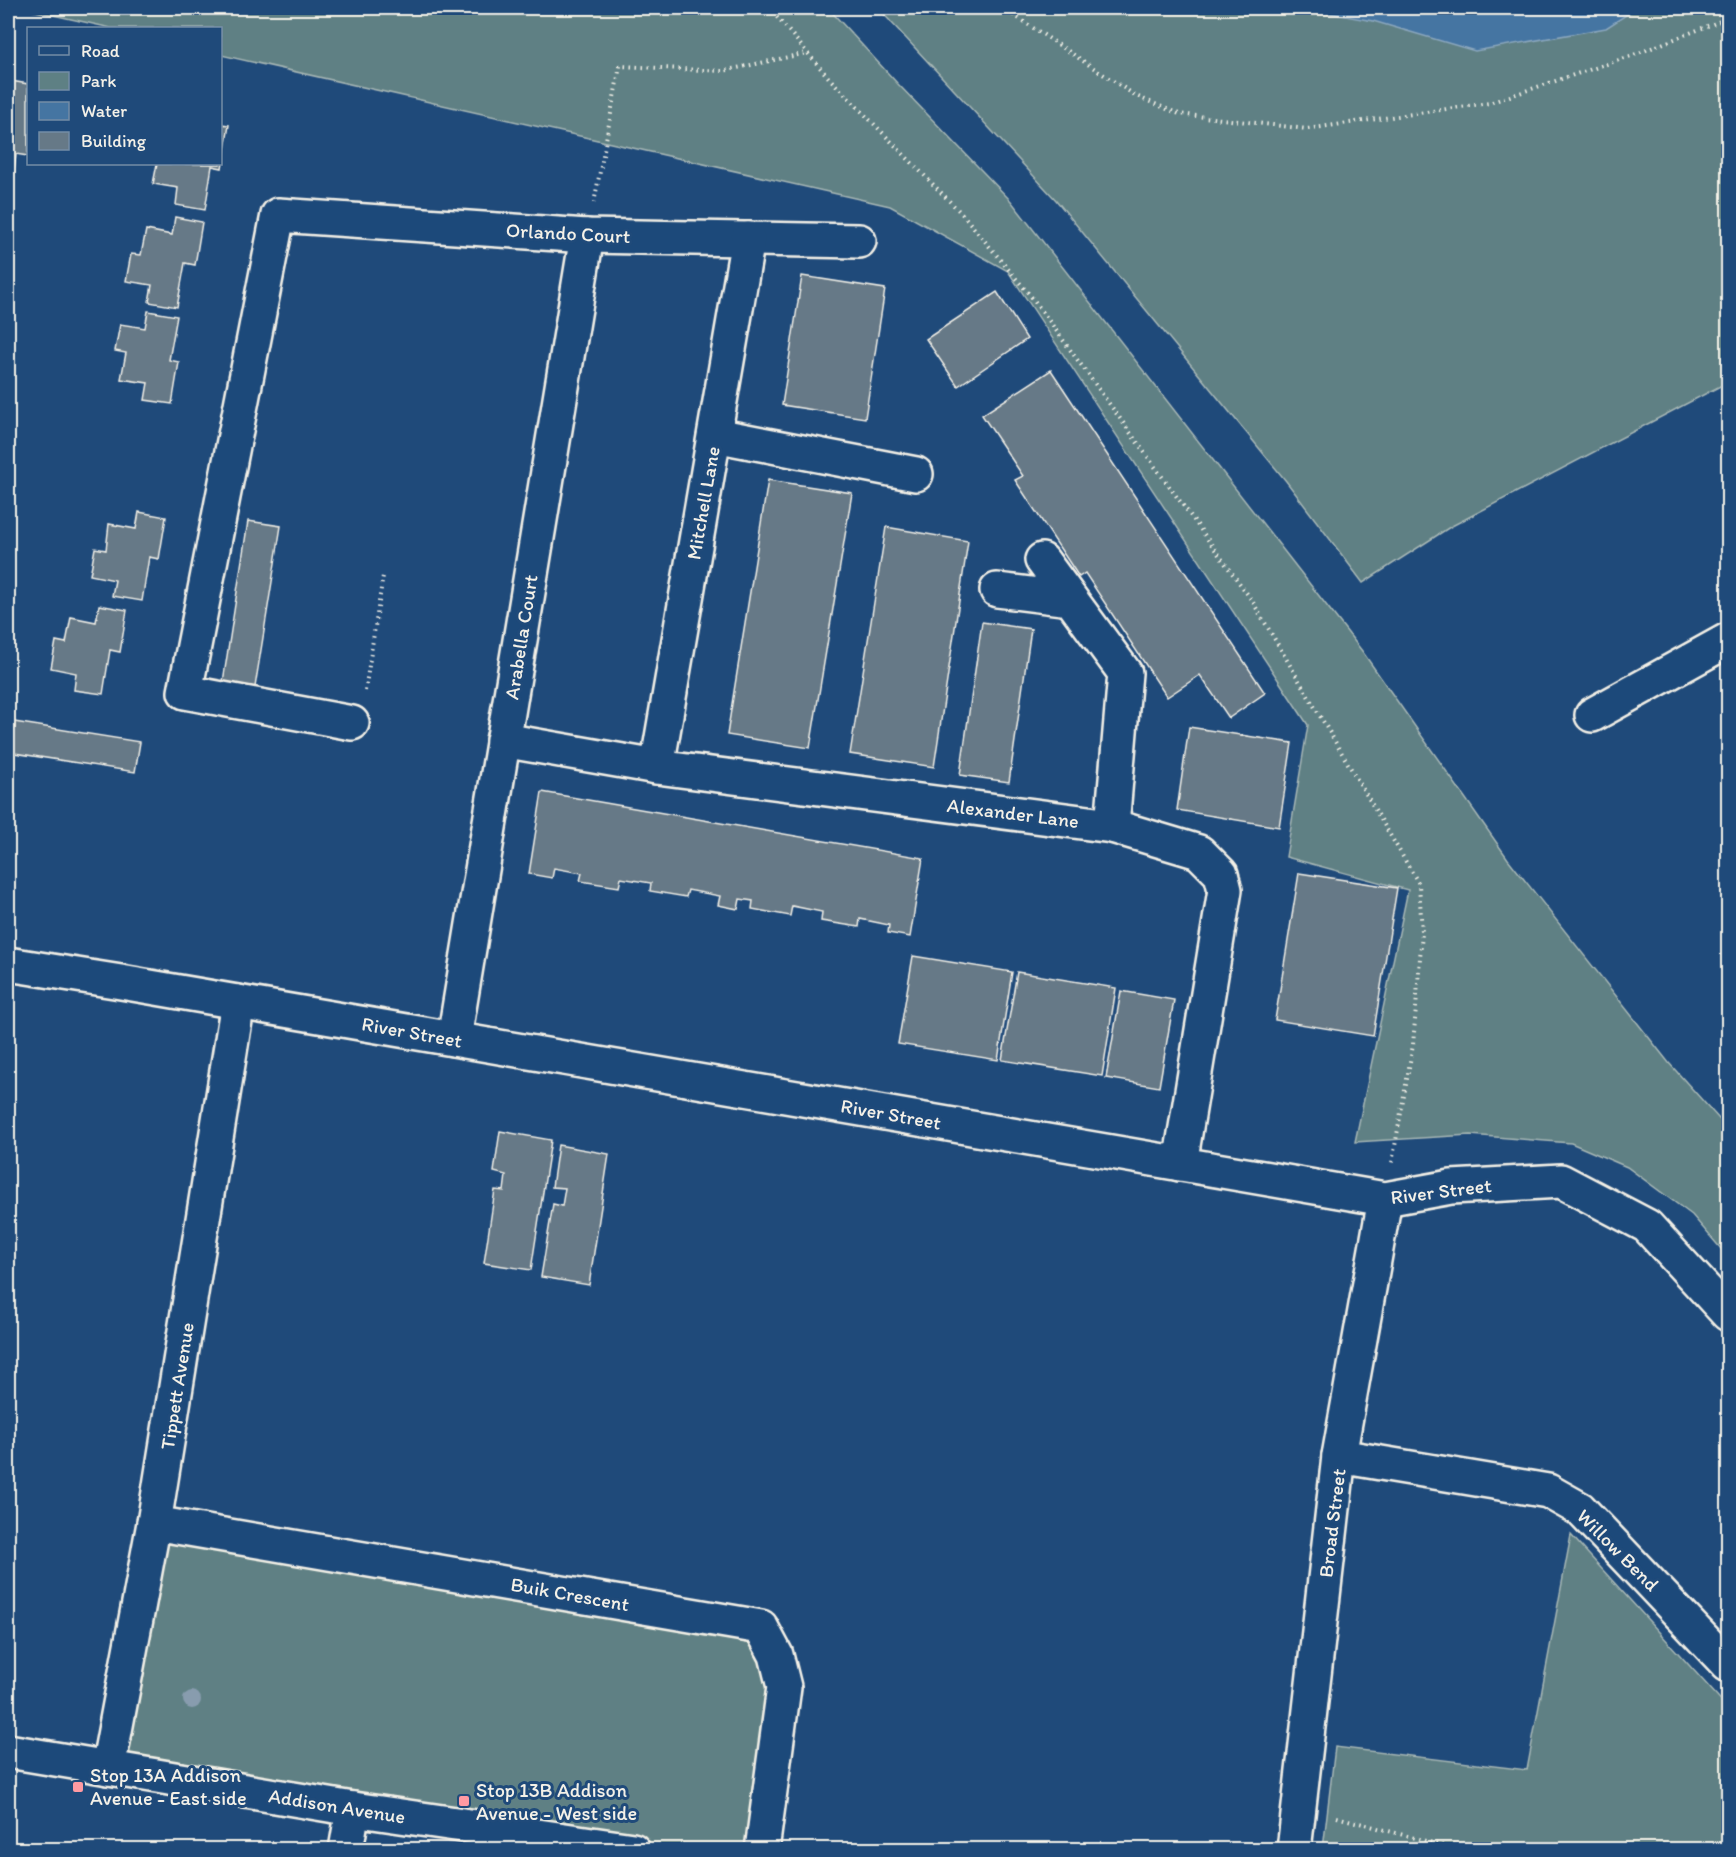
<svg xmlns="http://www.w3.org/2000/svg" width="1736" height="1857" viewBox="0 0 1736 1857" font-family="Itim,sans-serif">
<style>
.green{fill:#5e8084;stroke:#a9b8b6;stroke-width:1.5}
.water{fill:#4575a2;stroke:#8ba7be;stroke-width:1.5}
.building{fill:#667987;stroke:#f4f1e8;stroke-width:1.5}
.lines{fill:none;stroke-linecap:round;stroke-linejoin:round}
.minor-casing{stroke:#f4f1e8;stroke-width:38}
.path{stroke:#f4f1e8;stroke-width:4;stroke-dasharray:1.5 4.5;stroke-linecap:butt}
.minor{stroke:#1f4a7a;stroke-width:33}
.tree{fill:#889cae}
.poi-dot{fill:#ff9aa2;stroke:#1f4a7a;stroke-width:2}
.labels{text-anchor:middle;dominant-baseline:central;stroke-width:6;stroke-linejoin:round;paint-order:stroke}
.street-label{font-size:20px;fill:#f4f1e8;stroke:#1f4a7a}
.poi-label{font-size:20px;fill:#f4f1e8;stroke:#1f4a7a;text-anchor:start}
</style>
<rect width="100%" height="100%" fill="#1f4a7a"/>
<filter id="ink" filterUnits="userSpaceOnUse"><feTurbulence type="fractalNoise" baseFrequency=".0167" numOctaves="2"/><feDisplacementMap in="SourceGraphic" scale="12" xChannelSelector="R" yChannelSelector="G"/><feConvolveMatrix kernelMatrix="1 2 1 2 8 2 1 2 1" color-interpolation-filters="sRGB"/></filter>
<g filter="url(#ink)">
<!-- green -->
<g class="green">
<polygon points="22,8 828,8 897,83 1011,201 1362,651 1508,859 1669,1063 1728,1129 1728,1257 1692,1215 1627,1167 1571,1143 1470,1135 1355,1142 1408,890 1286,857 1308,725 1008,271 890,206 221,55 220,28 111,28"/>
<polygon points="878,8 1728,8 1728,382 1450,527 1363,583 1286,481 1056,200"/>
<polygon points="154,1523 761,1627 776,1655 762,1849 633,1849 108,1768"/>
<polygon points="1571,1535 1728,1708 1728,1849 1323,1849 1335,1747 1527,1770"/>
</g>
<!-- water -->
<polygon class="water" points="1248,8 1637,8 1606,28 1475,51 1373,21 1301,8"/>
<!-- building -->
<g class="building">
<polygon points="11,81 28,84 28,156 16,154 14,171 8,170 8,101"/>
<polygon points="220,124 229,125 222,168 212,166 205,210 176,205 178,188 153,184 157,164 220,164"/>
<polygon points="175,217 202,222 195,265 185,263 177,307 149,302 152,285 126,281 131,254 141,255 146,230 172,235"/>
<polygon points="802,276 885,289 865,418 782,405"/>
<polygon points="997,292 1027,339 958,386 926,339"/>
<polygon points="148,311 177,316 169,360 179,362 172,404 145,400 148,383 121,379 126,353 115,351 120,324 145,328"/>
<polygon points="1051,370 1265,693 1229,718 1200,675 1167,697 1085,573 1079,577 1015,480 1023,476 982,415"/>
<polygon points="768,480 852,493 810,748 727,735"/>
<polygon points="139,512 166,517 159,559 149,557 142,601 112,596 115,580 90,575 95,548 106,550 109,524 136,529"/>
<polygon points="248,521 281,526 255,687 223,682"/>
<polygon points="886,527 968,541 934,767 850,754"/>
<polygon points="99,605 127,610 120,652 110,650 103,694 74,690 76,673 51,668 56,641 66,643 71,617 96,622"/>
<polygon points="982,622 1031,629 1009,782 960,775"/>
<polygon points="8,721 140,742 135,772 8,752"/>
<polygon points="1189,727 1292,743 1279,827 1177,810"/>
<polygon points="542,792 923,858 910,937 888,933 889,925 860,919 859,927 821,921 822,912 792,906 790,916 752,909 753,901 740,899 738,909 718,905 720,896 688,890 686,897 650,891 651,883 621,878 619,887 580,881 582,873 554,868 552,878 529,874"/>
<polygon points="1299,873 1397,888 1373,1036 1275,1020"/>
<polygon points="913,956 1012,972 998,1060 898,1044"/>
<polygon points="1017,972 1116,988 1102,1076 1002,1060"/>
<polygon points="1121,991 1174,1000 1159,1087 1106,1078"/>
<polygon points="500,1131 551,1140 531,1270 484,1263 495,1190 504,1191 506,1175 494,1172"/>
<polygon points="558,1145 609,1154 589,1285 541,1277 553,1204 562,1206 565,1188 552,1187"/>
</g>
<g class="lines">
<!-- minor casing -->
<g class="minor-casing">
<g id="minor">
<polyline points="715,435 916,474"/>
<polyline points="1042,560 1125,673 1112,826"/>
<polyline points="997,590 1070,599"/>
<polyline points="1592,715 1728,640"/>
<polyline points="352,723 185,692 278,215 587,236 859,241"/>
<polyline points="503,740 657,767 1112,826 1199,852 1221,874 1225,890 1180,1164"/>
<polyline points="657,767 748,239"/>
<polyline points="8,964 121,982 1385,1199 1451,1187 1561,1181 1647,1226 1728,1314"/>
<polyline points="454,1039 587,236"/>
<polyline points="1339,1456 1548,1491 1580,1509 1728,1665"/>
<polyline points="154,1523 761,1627 776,1655 784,1687 762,1850"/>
<polyline points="8,1751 353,1809 633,1850"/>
<polyline points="108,1768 154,1523 238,1002"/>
<polyline points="346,1850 353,1809"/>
<polyline points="1294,1850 1339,1456 1385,1199"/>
</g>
</g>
<!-- path -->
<g class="path">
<polyline points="769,8 829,78 964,216 1034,300 1251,599 1419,884 1422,933 1413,1045 1392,1163"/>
<polyline points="1003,8 1136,96 1179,114 1307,129 1489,103 1631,56 1728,18"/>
<polyline points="594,203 620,66 723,71 807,53"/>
<polyline points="365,691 383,576"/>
<polyline points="1337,1817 1459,1850"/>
</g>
<!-- minor -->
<use href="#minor" class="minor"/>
</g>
<!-- trees -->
<circle class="tree" cx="192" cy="1700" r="9"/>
</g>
<!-- markers -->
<g class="poi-dot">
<rect x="72" y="1781" width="12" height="12" rx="3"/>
<rect x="458" y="1795" width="12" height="12" rx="3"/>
</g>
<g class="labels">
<!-- street labels -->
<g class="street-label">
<text transform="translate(568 233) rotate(3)">Orlando Court</text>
<text transform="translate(703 503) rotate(-80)">Mitchell Lane</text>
<text transform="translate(521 637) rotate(-81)">Arabella Court</text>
<text transform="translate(1013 813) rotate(7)">Alexander Lane</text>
<text transform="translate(412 1032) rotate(10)">River Street</text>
<text transform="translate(891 1114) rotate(10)">River Street</text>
<text transform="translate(1441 1191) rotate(-7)">River Street</text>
<text transform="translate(177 1386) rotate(-81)">Tippett Avenue</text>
<text transform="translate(1332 1523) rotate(-83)">Broad Street</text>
<text transform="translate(1618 1550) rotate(45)">Willow Bend</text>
<text transform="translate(570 1594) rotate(10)">Buik Crescent</text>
<text transform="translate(337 1806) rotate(9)">Addison Avenue</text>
</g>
<!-- poi labels -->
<g class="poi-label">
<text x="90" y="1775">Stop 13A Addison<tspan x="90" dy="23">Avenue - East side</tspan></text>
<text x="476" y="1790">Stop 13B Addison<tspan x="476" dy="23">Avenue - West side</tspan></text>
</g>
</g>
<!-- margin -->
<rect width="1736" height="1857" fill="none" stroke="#1f4a7a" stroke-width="30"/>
<rect x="15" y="15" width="1706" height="1827" fill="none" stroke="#f4f1e8" stroke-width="2" filter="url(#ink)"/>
<!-- legend -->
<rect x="27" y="27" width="195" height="138" fill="#1f4a7a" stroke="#748da6" stroke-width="1.5"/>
<rect x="39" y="46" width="30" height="9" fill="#1f4a7a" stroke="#748da6" stroke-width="1.5"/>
<text x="81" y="57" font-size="18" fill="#f4f1e8">Road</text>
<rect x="39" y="72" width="30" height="18" fill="#5e8084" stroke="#748da6" stroke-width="1.5"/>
<text x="81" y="87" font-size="18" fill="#f4f1e8">Park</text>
<rect x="39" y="102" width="30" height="18" fill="#4575a2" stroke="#748da6" stroke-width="1.5"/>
<text x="81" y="117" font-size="18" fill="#f4f1e8">Water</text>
<rect x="39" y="132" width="30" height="18" fill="#667987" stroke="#748da6" stroke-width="1.5"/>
<text x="81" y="147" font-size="18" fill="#f4f1e8">Building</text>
</svg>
